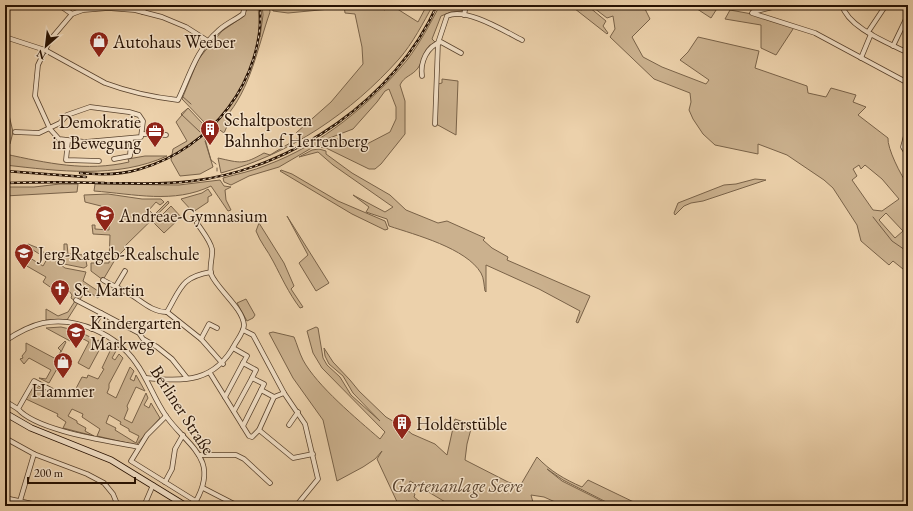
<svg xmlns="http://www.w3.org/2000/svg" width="913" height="511" viewBox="0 0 913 511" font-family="'EB Garamond',serif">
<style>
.green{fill:#cbb18e;stroke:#796248;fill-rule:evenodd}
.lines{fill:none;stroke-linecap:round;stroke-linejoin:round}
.stream{stroke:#755e46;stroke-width:1}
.minor-casing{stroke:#58422d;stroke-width:5.5}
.secondary-casing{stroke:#271203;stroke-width:7}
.minor{stroke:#f3e1c8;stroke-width:4}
.secondary{stroke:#f3e1c8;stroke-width:5.5}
.rail-casing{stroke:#271203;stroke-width:2.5}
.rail{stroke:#f3e1c8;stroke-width:1;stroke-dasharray:3;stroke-linecap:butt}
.labels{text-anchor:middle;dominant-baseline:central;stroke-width:3;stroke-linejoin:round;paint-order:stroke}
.poi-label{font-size:18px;fill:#271203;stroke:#f3e1c8;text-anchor:start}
.street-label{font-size:18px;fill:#271203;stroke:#f3e1c8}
.park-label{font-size:18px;font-style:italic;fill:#58422d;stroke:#f3e1c8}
</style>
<rect width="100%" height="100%" fill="#ecd1ab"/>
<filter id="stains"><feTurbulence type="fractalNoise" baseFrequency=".005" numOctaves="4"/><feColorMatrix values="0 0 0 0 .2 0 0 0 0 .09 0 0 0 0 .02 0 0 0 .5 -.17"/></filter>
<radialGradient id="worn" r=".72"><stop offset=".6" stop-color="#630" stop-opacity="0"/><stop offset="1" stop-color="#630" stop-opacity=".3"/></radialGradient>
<!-- green -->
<g class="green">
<path d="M248,5H258L260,37L263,15L262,5H269L270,12C257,49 251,88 225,118L229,122L224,133L217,128L205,141L213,167L200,174L180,176L171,160L173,149L187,141L176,122L188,108L204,125L205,123L182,99L198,60L205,51L222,31L244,16Z"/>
<polygon points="272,5 331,5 330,9 288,13 273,11"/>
<path d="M344,5H369L385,10L386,5H391L418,22L427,5H433C423,23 413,43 399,59C351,113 290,154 221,173L218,158C241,163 243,165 264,153L270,155L300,137L296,133L331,102L363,64L362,47L355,14L345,13Z"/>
<path d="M440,5H452L462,9V11L451,12L441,16L432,39L435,42C425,48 424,59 418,68C412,76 404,76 400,85L405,101V134L381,164L375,169H369L326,148L317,147L335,138L352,145H365L390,132L396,119V107L389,89L385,91L377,102L353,129L327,139L279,167L249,176L231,185L224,182L223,178C237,174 253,171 267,165C321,145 371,104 407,60C420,43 430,24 440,5Z"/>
<polygon points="570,5 574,5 581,10 589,7 606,21 603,26 608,33 607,34"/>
<path d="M590,5H643L650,19L632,37L643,57L662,67L706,84L709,80L680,60L688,52L698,37L759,51L755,68L807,86L808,93L826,97L831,88L856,95L853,102L866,107L858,115L888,138C887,148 901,176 908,185V273L893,261L889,265L861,241L857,225L833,188L824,180L787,155L758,144V154L715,145L703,134L693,119L689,110L691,102L690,93L654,79L610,37L615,29L613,16L607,18ZM859,165L861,169L865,165L882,179L899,199L882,211L873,210L852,180L857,176L853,169ZM886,213L903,231L895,238L879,220Z"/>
<polygon points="691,5 712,5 718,7 711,18"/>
<polygon points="730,10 752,14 795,26 776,55 761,48 761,25 725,19"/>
<polygon points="442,79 458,81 456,135 436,124 438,84 442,83"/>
<polygon points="5,98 13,132 10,144 5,142"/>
<path d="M319,149L326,151V154L352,173L390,195L406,210L438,223L447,221L485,238L483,240L492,248L508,257L507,260L590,296L578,323L576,322L580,311L539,289L486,265V292L485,291C484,286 484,278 481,273C466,248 416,235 389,226L387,219L366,212L369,207L353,195L385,212L393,207L333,165L318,152L299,157L312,150Z"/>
<path d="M5,154C47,163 86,172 129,162L128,159L145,156H167C117,179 58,171 5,165Z"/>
<polygon points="281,170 292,174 338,201 385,221 388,229 385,230 352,214 280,171"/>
<polygon points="755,179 766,180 703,201 691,203 684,206 675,215 674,213 678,203 724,185 736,184"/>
<path d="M220,180L224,186L231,187L225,190L226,200L231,210L228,211L211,186C174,204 134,194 94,191L95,184L179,185Z"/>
<polygon points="60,184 78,184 77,192 5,196 5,187 34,187"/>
<polygon points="208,189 212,195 208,197 208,202 193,212 181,199 202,193"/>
<polygon points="108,194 142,199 161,199 164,202 160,205 156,202 149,210 154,215 168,201 169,203 124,247 125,249 116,258 103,280 91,271 91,263 109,263 110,235 93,234 92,225 95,225 95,229 109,230 109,216 104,215 100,211 101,206 85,202 84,195"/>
<polygon points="171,206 181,217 164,233 154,223"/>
<polygon points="287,216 329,283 316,291 299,263 308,255"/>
<path d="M259,223L284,263L294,286L291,289L303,307L300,308C288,292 282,278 273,261C268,251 260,242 256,231Z"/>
<polygon points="28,244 38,248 65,268 86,272 83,281 101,293 98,298 86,290 67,320 46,320 46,309 58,316 68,312 75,301 71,298 72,295 67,288 57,283 53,289 43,282 46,277 25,265 30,258 43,266 47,259 27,246"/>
<polygon points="64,244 67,244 68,254 85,255 87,266 84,268 64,264"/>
<polygon points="246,299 255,315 253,318 247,321 237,303"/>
<polygon points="61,327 78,331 94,339 92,343 95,345 98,340 103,343 89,369 78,363 89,342 74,334 70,341 46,328"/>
<path d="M316,327L318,328L323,358L327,365L340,377L351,395L380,421L353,393L343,376L329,364L325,356L324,348L333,362L350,380L359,391L386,417L406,429L412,434L435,444L447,455L455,419L472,425L467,444L465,460L508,482L520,486L537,457C550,471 564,479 582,487L588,480L642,506H614L563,480L547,469L562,481L612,506H564L544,497L531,495L534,506H452L410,481L407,490L415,494L414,497L425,506H399L377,459L382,451L375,459L363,467L337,481L323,420L293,378L269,333L273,332L294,337C297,344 299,352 303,360C317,386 357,419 380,439L385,432L322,368L313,353L307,331Z"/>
<polygon points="65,341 66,342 58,358 62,360 49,383 39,378 46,379 51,370 29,358 24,364 20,359 23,358 22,356 26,351 26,343 56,359 61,351 58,348"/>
<path d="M111,349L116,351L112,358L115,360L119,354L123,358L109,384V388L107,393L116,398L130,367L134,371L130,379L134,381L136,375L145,391L136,387L127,406L128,409L124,419L132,423L146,393L148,398L144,405L149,408L151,403L160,418L136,445L97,436L100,429L82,417L83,414L72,409L68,416L77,421V423L86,428L85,431L94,436L63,428L66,422L57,416L58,414L26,399L33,386L43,390V394L50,398L52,397L56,390L71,398L82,377L87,378L88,375L98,379L104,369L102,368ZM109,415L121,422L120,424L129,429V431L139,436L136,443L115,430L116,428L106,423Z"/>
</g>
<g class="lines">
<!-- stream -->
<g class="stream">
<polyline points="245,12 247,5"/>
<polyline points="227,26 239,19"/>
<polyline points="183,93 182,96 191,104"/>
<polyline points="187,109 181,114 200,132"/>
<polyline points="5,114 7,125 5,148"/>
<polyline points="205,139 211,160 216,164"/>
<polyline points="217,168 217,171"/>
<polyline points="873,217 892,241 908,252"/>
</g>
<!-- minor casing -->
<g class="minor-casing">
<g id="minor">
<polyline points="59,5 72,14"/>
<path d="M842,5C848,28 889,43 908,53"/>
<polyline points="143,12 145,5"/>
<polyline points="753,12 781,5"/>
<polyline points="752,13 815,33 908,83"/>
<polyline points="464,15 466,5"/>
<polyline points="868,32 886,5"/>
<path d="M5,37L45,50L105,83C129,92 152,97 178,100C190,75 196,50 218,31C225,24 235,20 243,14L245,5"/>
<polyline points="893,46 906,19"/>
<polyline points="861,58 871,34"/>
<path d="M422,76C420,62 427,46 441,42L461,53"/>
<path d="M435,124L438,43L447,16C466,7 504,31 522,40"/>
<polyline points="908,128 903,147 908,155"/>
<polyline points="15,132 39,133 60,123 67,115 90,107 129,112 139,115 143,121 141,137 85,142 59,139 50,129 35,96 38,65 50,40 72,14 83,10 108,8 135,10 162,17 186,27 208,41"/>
<polyline points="142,134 166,135"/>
<polyline points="68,141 66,160 99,161"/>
<polyline points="114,159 130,156 131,139"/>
<polyline points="907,195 908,195"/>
<path d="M103,280C111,285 120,288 128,293C141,300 151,312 167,312"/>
<polyline points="116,286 125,271"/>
<polyline points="76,300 101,313"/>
<polyline points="167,312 201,339 223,364"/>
<path d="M167,312C181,288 181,277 211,272"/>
<polyline points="92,329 101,313 139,333 143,339 157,347 172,359 187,378"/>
<polyline points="243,330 253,335 284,393 305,424 318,479 296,506"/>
<polyline points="201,339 209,324 217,328"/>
<path d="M5,341C17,333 29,326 43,323C77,316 117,335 136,363C148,379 154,399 166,416C187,446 220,458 196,501"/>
<polyline points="233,348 247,356 243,363 256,370 252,378 264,384 261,390 274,397"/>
<polyline points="210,373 249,436 252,437 259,430 274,397 284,393"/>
<path d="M146,378C185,382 215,382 235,344C238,339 244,331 244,325C243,308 217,289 211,274C209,266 213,257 212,249C210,240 202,231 197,223"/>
<path d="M51,390L34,381L18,409C37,431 109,441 138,447"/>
<polyline points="225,397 243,363"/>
<polyline points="5,401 18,409"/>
<polyline points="234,411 252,378"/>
<polyline points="166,416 147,435 131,461 197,502"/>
<polyline points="289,425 298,412"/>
<polyline points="243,426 261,390"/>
<polyline points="259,430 293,458 313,454"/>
<polyline points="5,438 34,454 87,474 104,483 113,494 118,506"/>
<polyline points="199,455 236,455 244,459 270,483"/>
<polyline points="165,482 172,469 175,449 183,435"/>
<polyline points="203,488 238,506"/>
<polyline points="5,498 42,506"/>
<polyline points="20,501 34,454"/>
<polyline points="144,506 153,485"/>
</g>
</g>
<!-- secondary casing -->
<g class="secondary-casing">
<polyline id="secondary" points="5,413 31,428 111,460 186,506"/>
</g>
<!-- minor -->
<use href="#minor" class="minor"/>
<!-- secondary -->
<use href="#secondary" class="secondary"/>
<!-- rail casing -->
<g class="rail-casing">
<g id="rail">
<polyline points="5,171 86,177"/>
<path d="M80,173C100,175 121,175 140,169C211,149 265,79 260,5"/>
<path d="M5,183C38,182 71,182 105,183C134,183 163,185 192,181C293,169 396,98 437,5"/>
</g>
</g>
<!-- rail -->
<use href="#rail" class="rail"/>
</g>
<!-- icons -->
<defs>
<g id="shop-pin" transform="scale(1)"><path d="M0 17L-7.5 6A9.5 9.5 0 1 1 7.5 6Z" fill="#8f2418" stroke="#f3e1c8"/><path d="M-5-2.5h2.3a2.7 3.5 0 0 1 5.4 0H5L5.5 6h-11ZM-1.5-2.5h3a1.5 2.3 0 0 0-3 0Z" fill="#fff"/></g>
<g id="building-pin" transform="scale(1)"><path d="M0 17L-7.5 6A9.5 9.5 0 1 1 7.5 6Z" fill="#8f2418" stroke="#f3e1c8"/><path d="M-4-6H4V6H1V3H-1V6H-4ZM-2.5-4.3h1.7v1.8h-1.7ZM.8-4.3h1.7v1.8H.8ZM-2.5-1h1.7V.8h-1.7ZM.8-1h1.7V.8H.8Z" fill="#fff"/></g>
<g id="office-pin" transform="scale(1)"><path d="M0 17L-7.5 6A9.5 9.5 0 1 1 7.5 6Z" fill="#8f2418" stroke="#f3e1c8"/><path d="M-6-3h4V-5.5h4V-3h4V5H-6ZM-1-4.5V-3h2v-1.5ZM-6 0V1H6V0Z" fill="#fff"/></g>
<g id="school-pin" transform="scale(1)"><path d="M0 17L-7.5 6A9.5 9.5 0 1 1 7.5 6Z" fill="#8f2418" stroke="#f3e1c8"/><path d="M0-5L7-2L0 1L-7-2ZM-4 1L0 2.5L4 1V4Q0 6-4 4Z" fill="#fff"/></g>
<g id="church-pin" transform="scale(1)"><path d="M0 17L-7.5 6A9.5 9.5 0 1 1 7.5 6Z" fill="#8f2418" stroke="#f3e1c8"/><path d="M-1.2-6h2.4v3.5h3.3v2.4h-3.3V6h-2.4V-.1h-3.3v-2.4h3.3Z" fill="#fff"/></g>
</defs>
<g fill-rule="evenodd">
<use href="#shop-pin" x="99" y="41"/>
<use href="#building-pin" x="210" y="129"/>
<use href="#office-pin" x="155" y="131"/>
<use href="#school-pin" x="105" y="215"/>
<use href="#school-pin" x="24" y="253"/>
<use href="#church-pin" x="60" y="289"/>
<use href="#school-pin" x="76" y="332"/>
<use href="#shop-pin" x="63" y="362"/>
<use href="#building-pin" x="402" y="423"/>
</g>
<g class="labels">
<!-- poi labels -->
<g class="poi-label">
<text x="113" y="41">Autohaus Weeber</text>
<text x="224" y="119">Schaltposten<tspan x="224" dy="21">Bahnhof Herrenberg</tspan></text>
<text x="141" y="121" text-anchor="end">Demokratie<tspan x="141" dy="21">in Bewegung</tspan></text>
<text x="119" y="215">Andreae-Gymnasium</text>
<text x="38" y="253">Jerg-Ratgeb-Realschule</text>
<text x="74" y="289">St. Martin</text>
<text x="90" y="322">Kindergarten<tspan x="90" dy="21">Markweg</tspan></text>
<text x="63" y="390" text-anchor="middle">Hammer</text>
<text x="416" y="423">Holderstüble</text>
</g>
<!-- street labels -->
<g class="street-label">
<text transform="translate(183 410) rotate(57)">Berliner Straße</text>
</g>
<!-- park labels -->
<g class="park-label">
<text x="457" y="485">Gartenanlage Seere</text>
</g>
</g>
<!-- margin -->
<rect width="913" height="511" fill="none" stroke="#ecd1ab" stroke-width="20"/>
<rect x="6" y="6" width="901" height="499" fill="none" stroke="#271203" stroke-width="2"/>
<rect x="10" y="10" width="893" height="491" fill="none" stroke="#271203"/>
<!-- north arrow -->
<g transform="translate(46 46) rotate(208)" stroke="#f3e1c8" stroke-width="3" paint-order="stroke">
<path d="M0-3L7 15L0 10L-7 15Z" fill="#271203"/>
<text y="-6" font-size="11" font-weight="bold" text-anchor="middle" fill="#271203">N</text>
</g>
<!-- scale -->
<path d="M28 477v6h107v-6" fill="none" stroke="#271203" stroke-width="2"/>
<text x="34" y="477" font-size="12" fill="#271203" stroke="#f3e1c8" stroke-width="3" paint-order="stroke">200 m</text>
<rect width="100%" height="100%" filter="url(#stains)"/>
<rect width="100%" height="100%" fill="url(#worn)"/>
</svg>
